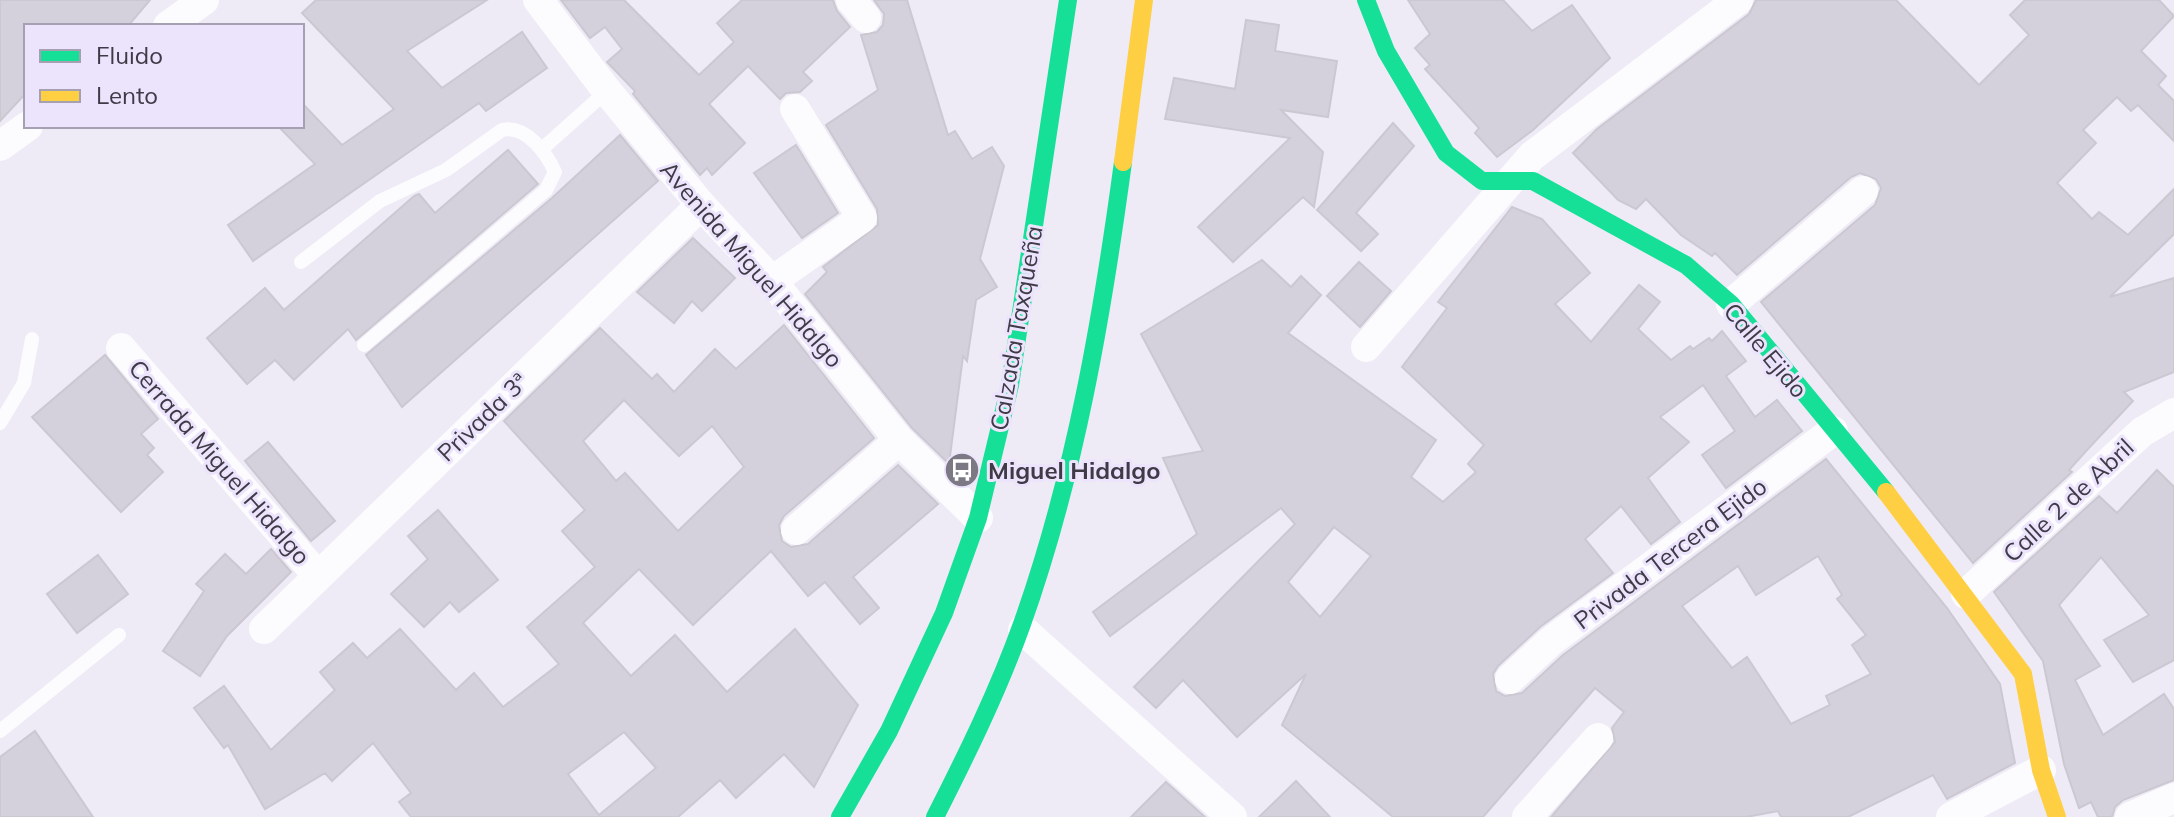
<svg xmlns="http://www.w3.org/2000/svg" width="2174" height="817" viewBox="0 0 2174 817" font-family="Mulish,sans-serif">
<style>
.building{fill:#d5d1dc;stroke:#cbc8d2;stroke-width:2;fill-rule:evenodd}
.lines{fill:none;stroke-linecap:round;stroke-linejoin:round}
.lane{stroke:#fcfcfe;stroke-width:14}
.street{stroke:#fcfcfe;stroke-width:30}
.fast{stroke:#16e098;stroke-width:18}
.slow{stroke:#ffcf43;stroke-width:18}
.labels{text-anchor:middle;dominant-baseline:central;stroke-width:6;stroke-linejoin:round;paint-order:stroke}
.street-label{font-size:24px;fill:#3e3b46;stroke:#ece4fc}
.poi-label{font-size:24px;font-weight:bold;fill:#3e3b46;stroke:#ece4fc;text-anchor:start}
</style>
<rect width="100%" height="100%" fill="#eeeaf6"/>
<!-- building -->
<g class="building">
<polygon points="0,0 150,0 128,26 26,26 26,93 0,121"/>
<polygon points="316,0 487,0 407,51 442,88 522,32 547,68 486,111 479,103 253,261 228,225 315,164 278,126 302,126 302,103 342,145 394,109 302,13"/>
<polygon points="561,0 624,0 699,75 734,42 717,23 742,0 833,0 837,11 850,27 803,72 812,81 800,92 786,93 780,99 748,66 709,104 745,143 712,175 707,168 700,175 633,94 635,91 607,62 622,49 605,27 590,38"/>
<polygon points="874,0 907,0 948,135 955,131 972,159 992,147 1004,166 980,259 997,287 976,300 967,361 963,356 949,464 912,428 805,294 827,272 823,267 878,225 877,209 826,125 878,90 861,35 877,32 883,25 884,14"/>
<polygon points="1408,0 1503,0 1532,31 1572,5 1610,58 1533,130 1497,157 1475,133 1479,128 1425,69 1430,65 1415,48 1430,34"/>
<polygon points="1756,0 1896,0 1979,85 2029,35 2010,15 2025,0 2159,0 2174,16 2141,51 2166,76 2158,85 2174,101 2174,141 2138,105 2131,111 2117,97 2083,130 2096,143 2057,183 2092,219 2099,212 2128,235 2174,189 2174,234 2110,297 2174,278 2174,372 2124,392 2133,401 2087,450 2069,470 2072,472 1973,563 1761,302 1875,205 1881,188 1876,179 1860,173 1851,177 1737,275 1715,253 1712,256 1681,235 1646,199 1636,209 1618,200 1573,153 1597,129 1749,14"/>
<polygon points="1246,20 1279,25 1275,51 1337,61 1328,117 1281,110 1323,152 1314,207 1303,197 1233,262 1198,227 1290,138 1165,119 1174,78 1235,89"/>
<polygon points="1393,123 1414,146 1356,213 1378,234 1361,251 1317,210"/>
<polygon points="620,135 658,181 402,407 366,355 552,198"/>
<polygon points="796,145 838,213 802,238 754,173"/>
<polygon points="508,150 538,184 356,340 348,329 294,380 275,360 247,384 207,338 265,288 284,310 414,196 419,194 435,213"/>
<path d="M1512,207L1542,219L1590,273L1555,304L1591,342L1639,285L1660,302L1638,329L1671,360L1690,346L1693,349L1709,338L1712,341L1722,331L1746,361L1726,376L1755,417L1777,400L1802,431L1726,488L1702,455L1735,431L1703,385L1660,417L1689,442L1648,478L1680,522L1651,544L1621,506L1585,539L1613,573L1540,627L1498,666L1493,674L1496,691L1505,696L1522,693L1563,655L1826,459L1947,608L2000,684L2015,763L1947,799L1933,775L1848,817H1781L1778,811L1746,817H1551L1615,742L1612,728L1624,712L1595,688L1483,817H1393L1282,725L1306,674L1237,737L1183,680L1156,708L1134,687L1295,524L1281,508L1110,636L1093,612L1197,534L1163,458L1203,451L1141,334L1262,260L1291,287L1301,276L1321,295L1288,333L1436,440L1411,477L1443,502L1476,472L1468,464L1484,445L1402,367L1447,308L1438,302ZM1334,527L1371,556L1320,617L1288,582ZM1818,556L1842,595L1837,599L1866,635L1852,645L1871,674L1826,696L1830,705L1791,724L1747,657L1732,668L1682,606L1738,566L1756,595Z"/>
<polygon points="693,238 735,278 702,311 692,301 674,323 637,292"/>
<polygon points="1359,262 1391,291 1360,327 1327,296"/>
<path d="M784,325L874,438L784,516L779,525L782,541L791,547L808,544L898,465L938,504L853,577L879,608L860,624L825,582L808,596L771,551L693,625L639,569L583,623L631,676L675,635L727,692L795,629L858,705L814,787L784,754L736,798L720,780L678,817H411L399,802L411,793L373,743L332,781L325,773L265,809L228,745L224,748L194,708L224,686L271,750L335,690L320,672L353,643L367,658L400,629L456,690L474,673L503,707L559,664L527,627L595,567L562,531L585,510L504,421L600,328L652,379L657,374L674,392L715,349L736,369ZM624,400L679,456L712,426L744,467L678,531L625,473L616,481L583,441ZM624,732L656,768L599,815L568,774Z"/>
<polygon points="105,355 158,419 141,434 154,448 147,455 163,472 121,512 32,417"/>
<polygon points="268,442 335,521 311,541 245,461"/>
<polygon points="2157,470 2174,487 2174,660 2133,682 2104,640 2149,615 2101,557 2059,605 2100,666 2075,680 2103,735 2164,694 2174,709 2174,780 2123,800 2115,807 2112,817 2098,817 2091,802 2079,808 2064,764 2043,661 1994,592 2099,496 2117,513"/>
<polygon points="438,510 498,580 459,612 450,602 424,627 391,594 428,559 408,536"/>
<polygon points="271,549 291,572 227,636 200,676 163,651 204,591 196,584 225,554 246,574"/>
<polygon points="98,555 128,594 77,633 47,594"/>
<polygon points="35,731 93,817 0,817 0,757"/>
<polygon points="1296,781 1330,817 1259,817"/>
<polygon points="1166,782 1205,817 1131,817"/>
</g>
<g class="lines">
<!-- lane -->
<g class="lane">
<polyline points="542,149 607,91"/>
<path d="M301,262L380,201L446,170L502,130C526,124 547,154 555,172L546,190L364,345"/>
<polyline points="0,423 24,383 32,339"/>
<polyline points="0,731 119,635"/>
</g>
<!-- street -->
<g class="street">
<polyline points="538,0 607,91 701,205 772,281 899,440 978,518"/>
<polyline points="851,0 866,18"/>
<polyline points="168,26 204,0"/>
<polyline points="0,146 28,126"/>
<polyline points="772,281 862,218 795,109"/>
<polyline points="1731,304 1863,191"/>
<polyline points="1366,347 1532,156 1738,0"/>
<polyline points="121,348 318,576"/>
<polyline points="796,530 899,440"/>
<polyline points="1966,594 2142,432 2174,413"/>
<polyline points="264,629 701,205"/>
<polyline points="1023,630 1232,817"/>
<polyline points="1510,679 1551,641 1833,431"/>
<polyline points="1527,817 1598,738"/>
<polyline points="1951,817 2041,770"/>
<polyline points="2130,817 2174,798"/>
</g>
<!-- fast -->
<g class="fast">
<polyline points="1366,0 1386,51 1446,153 1482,181 1533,181 1686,265 1731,304 1886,492"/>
<polyline points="840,817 889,731 944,613 978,518 1010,385 1068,0"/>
<path d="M935,817C967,754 998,691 1022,624C1075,475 1102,318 1123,162"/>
</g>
<!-- slow -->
<g class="slow">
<polyline points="1123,162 1144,0"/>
<polyline points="1886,492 2023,674 2041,770 2057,817"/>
</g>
</g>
<!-- icons -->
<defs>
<g id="bus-disc" transform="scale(1.8)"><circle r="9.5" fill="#7c7884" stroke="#ece4fc"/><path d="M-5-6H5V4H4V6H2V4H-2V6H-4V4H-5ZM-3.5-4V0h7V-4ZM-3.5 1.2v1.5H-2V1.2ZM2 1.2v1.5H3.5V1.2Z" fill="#fff"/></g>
</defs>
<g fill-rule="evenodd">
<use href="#bus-disc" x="962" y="470"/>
</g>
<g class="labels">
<!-- street labels -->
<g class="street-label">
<text transform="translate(752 264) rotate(49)">Avenida Miguel Hidalgo</text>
<text transform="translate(1016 328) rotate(-80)">Calzada Taxqueña</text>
<text transform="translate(1766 350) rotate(50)">Calle Ejido</text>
<text transform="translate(482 417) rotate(-44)">Privada 3ª</text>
<text transform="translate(220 462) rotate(49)">Cerrada Miguel Hidalgo</text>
<text transform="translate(2068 500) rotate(-43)">Calle 2 de Abril</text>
<text transform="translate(1670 553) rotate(-37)">Privada Tercera Ejido</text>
</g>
<!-- poi labels -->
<g class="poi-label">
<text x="988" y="470">Miguel Hidalgo</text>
</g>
</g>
<!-- legend -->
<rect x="24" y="24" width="280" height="104" fill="#ece4fc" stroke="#a6a0b3" stroke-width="2"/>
<rect x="40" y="50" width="40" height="12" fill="#16e098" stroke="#a6a0b3" stroke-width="2"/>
<text x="96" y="64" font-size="24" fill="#3e3b46">Fluido</text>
<rect x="40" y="90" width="40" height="12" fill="#ffcf43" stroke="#a6a0b3" stroke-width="2"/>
<text x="96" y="104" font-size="24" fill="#3e3b46">Lento</text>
</svg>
